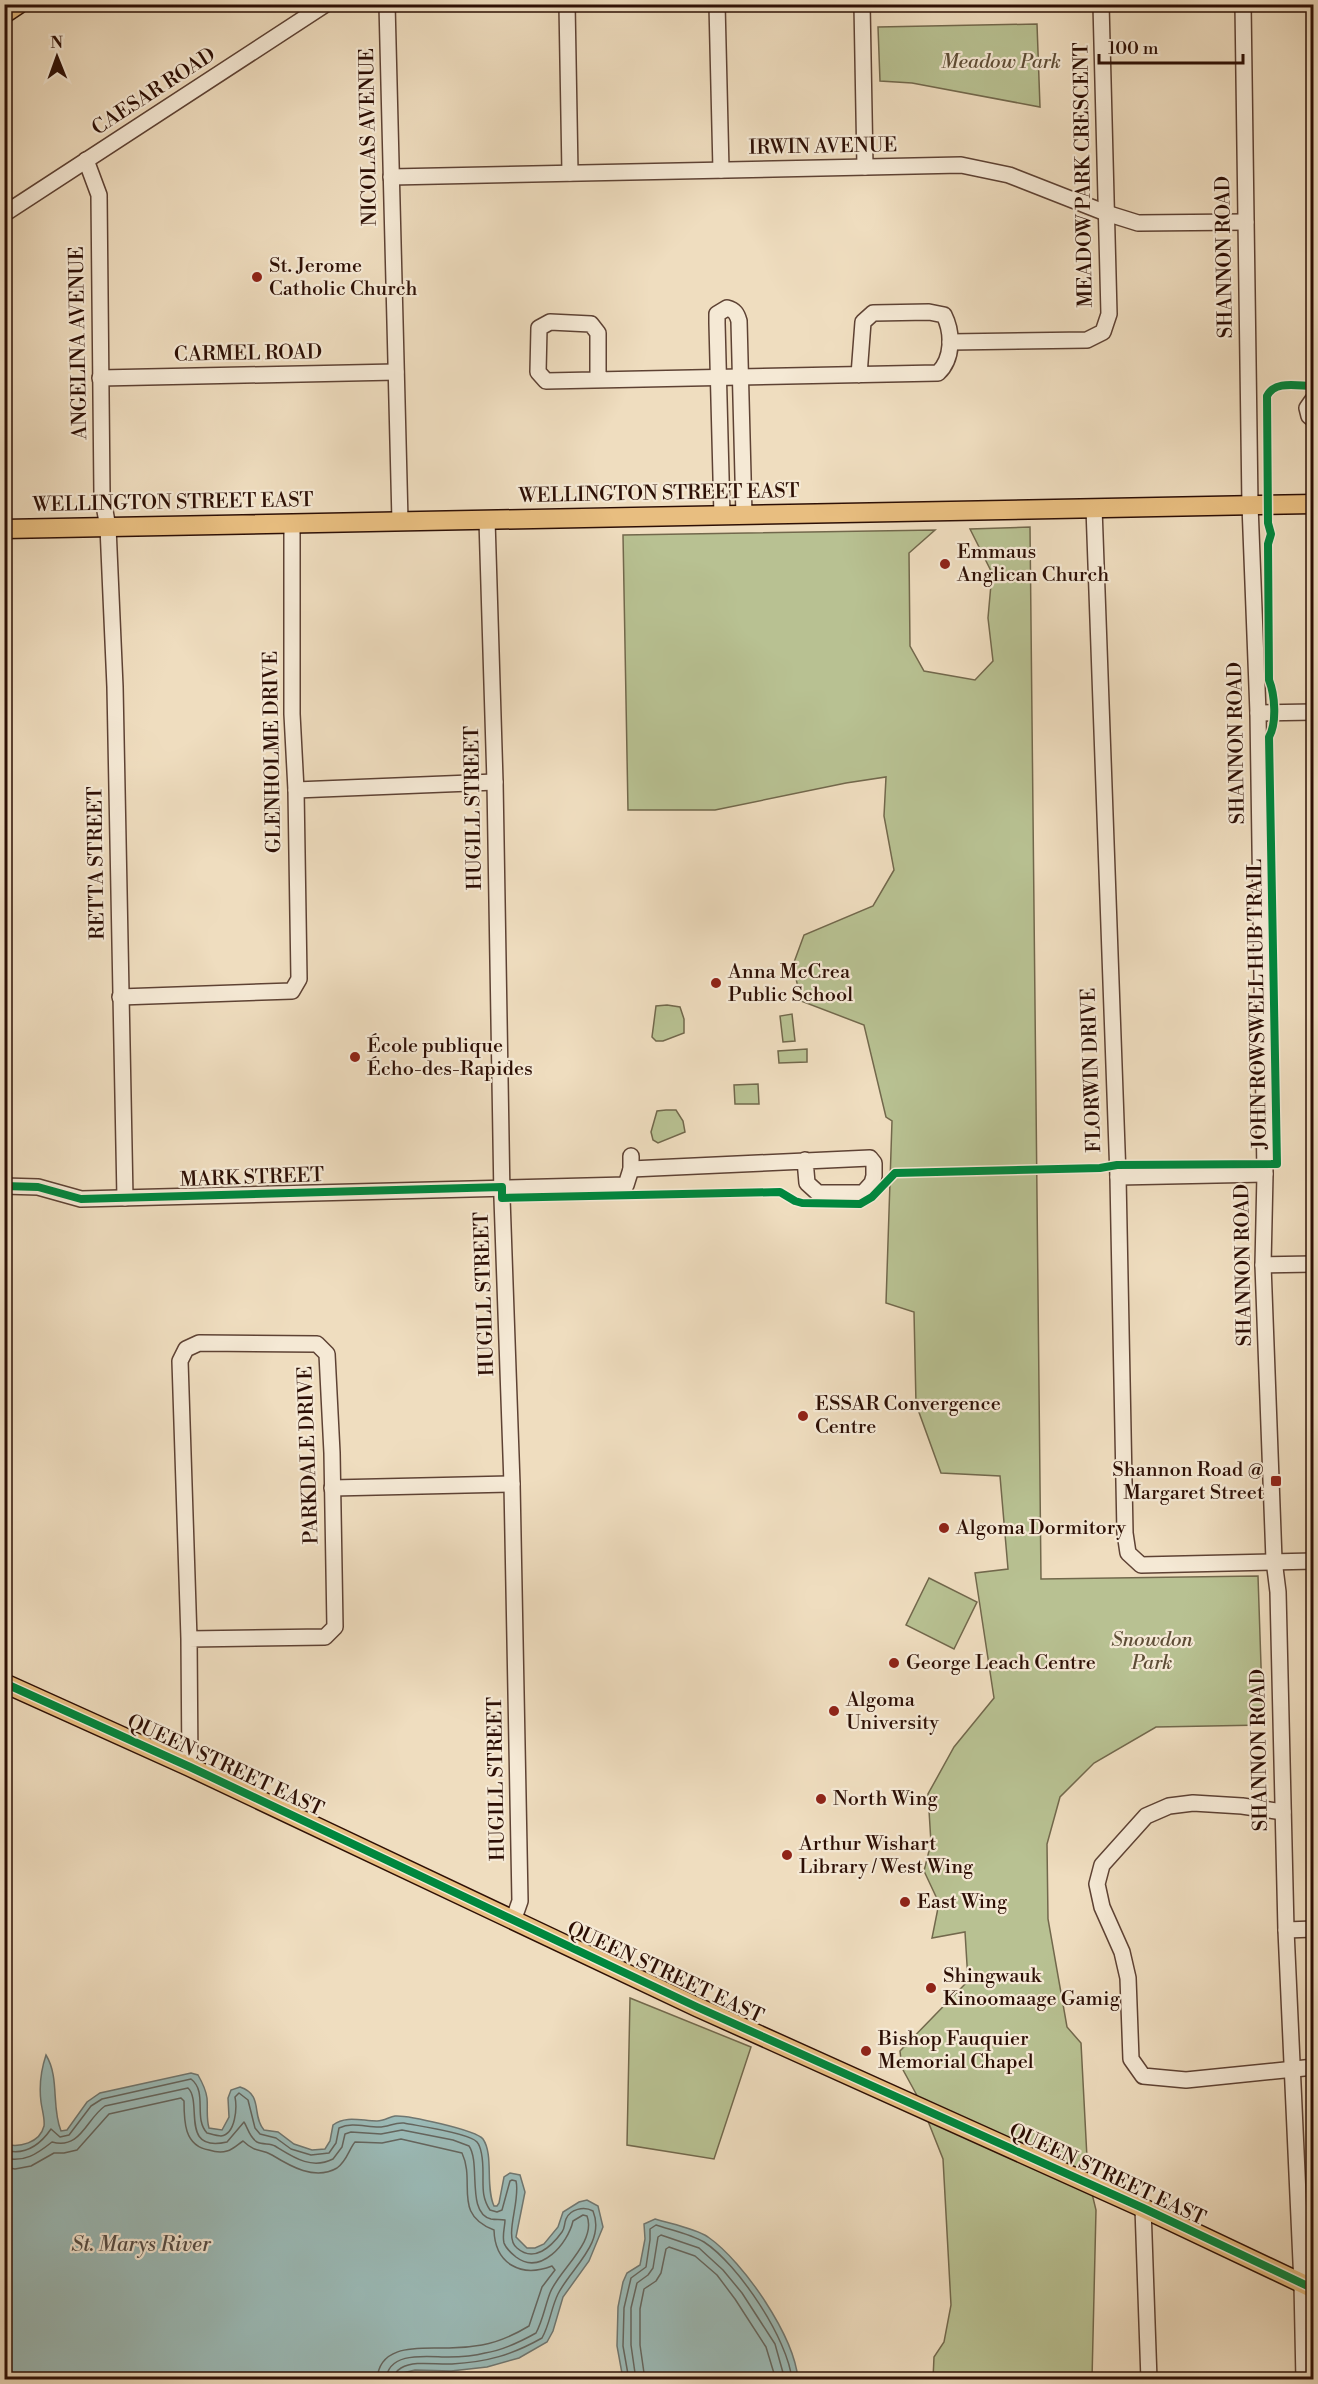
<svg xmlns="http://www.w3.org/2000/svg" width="1318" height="2384" viewBox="0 0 1318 2384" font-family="'Libre Bodoni',serif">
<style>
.green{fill:#b8c192;stroke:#72684c;stroke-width:1.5}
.water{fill:#9bbbb8;stroke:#6f7670;stroke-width:1.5}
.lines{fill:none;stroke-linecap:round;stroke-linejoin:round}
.shore{stroke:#64655e;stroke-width:1.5}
.minor-casing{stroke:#5e4234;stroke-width:18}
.major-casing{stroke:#2d0f05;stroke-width:21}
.minor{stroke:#f5e9d5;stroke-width:15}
.major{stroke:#e8be80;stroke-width:18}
.cycleway-casing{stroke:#f5e9d5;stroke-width:11}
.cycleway{stroke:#00873e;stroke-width:8}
.poi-dot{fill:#8f2418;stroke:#f5e9d5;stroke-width:2}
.labels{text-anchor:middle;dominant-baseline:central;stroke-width:4.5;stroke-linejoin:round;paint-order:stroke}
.park-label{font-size:20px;font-style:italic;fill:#5e4d36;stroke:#f5e9d5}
.street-label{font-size:20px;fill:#2d0f05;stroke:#f5e9d5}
.poi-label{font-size:20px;fill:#2d0f05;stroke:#f5e9d5;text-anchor:start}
.water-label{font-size:21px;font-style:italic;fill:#544b44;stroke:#f5e9d5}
</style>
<rect width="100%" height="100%" fill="#efddbf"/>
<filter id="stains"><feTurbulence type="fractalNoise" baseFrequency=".00333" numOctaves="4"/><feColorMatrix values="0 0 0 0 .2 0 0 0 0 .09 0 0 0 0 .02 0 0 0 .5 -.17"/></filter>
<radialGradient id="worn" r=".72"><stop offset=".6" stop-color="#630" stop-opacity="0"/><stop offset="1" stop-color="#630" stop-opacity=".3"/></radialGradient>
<!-- green -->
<g class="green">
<polygon points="1037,24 1040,107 912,83 880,81 878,27"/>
<polygon points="1030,527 1041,1579 1258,1576 1263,1725 1156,1727 1094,1763 1060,1797 1047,1844 1048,1919 1067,2027 1081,2043 1088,2177 1096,2210 1092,2379 933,2379 934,2357 944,2342 951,2305 943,2159 920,2101 902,2068 900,2051 968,1981 965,1932 932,1938 939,1903 924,1871 931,1843 928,1794 954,1747 994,1698 975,1573 1008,1569 1000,1476 941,1473 916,1404 914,1312 886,1303 892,1121 886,1117 864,1025 801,1001 793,965 804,935 873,906 894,870 884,816 886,777 846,783 715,810 628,810 623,535 935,530 909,553 910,646 924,671 975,680 993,661 988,618 992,573 970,529"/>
<polygon points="667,1005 680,1007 684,1019 684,1033 663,1041 656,1041 652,1037 656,1006"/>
<polygon points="792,1014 795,1041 783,1042 780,1016"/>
<polygon points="807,1049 807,1062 779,1063 778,1051"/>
<polygon points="758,1084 759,1104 735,1104 734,1085"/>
<polygon points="666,1110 676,1110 683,1121 685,1132 658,1143 653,1140 651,1132 657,1111"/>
<polygon points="929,1578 977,1602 954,1649 906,1625"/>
<polygon points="630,1998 751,2047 714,2159 627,2145"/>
</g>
<!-- water -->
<g class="water">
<path d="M46,2055C60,2078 51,2107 61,2131L67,2130L87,2102L100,2093L191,2073L198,2075C202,2082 206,2090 207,2098C208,2109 206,2117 209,2128L222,2130L229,2117L228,2098L231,2090L240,2087C264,2095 251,2115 264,2130L278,2132L294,2144L312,2150L325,2149L330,2141L333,2125C346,2115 362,2121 377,2121C384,2121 389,2117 395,2116C407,2115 476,2130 483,2139C494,2155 485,2186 494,2206H497L499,2203L504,2177L510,2173L520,2175L525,2192L516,2237L527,2248H535L544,2244L558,2227L563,2212L579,2202L587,2200L598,2206L603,2227L589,2261L563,2297L553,2331L547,2342L519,2358L487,2367L451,2371L415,2370L403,2373L398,2380L5,2379V2144C19,2148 40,2143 44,2126C45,2119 42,2110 41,2102C39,2086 41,2070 46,2055Z"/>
<path d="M655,2219C671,2224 694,2228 708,2237C744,2262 794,2336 798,2379H623L617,2346L618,2307L623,2282L627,2273L640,2265L645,2239L644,2224Z"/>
</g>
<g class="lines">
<!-- shore -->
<g class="shore">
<path d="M4,2150C25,2156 40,2145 51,2129L60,2137L69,2135L91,2106L102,2099L191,2079C208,2092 193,2118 207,2133C211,2134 217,2136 221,2136C236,2134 237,2107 235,2097L239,2093L248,2100L255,2128L260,2134L276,2138L291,2149L311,2155L329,2153L336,2143L339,2128C352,2122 365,2127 379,2127C388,2127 395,2122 404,2123C418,2126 469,2133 477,2142C483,2149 483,2165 483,2174C483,2188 482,2198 490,2210L497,2212L502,2210L510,2181L512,2180L516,2181C521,2201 503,2237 517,2248C534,2263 551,2247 562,2232C565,2228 564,2224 566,2219C570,2209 584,2206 593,2211C606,2243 571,2268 558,2294C551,2308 550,2324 542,2338C512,2355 487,2362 452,2364C436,2365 415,2360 401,2368C396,2371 394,2375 394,2380"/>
<path d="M4,2158C24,2163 37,2154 52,2142C81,2150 86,2119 105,2106L188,2088C203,2102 179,2153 227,2142L244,2122C248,2128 249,2137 257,2142C263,2145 270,2143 275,2146C293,2157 311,2170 333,2159L342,2147L345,2134L351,2132L381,2134L402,2130L453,2140L469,2146C481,2163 466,2213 491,2219C496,2220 501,2219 505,2220C505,2227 502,2235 504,2243C506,2249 511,2253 516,2257C541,2276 568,2243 573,2221L583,2215L587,2216C597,2242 558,2271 550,2293C545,2306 543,2320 536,2333C520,2342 504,2350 485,2353C474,2356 460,2357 448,2357C429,2357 388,2350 386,2380"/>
<path d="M4,2167L15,2169L31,2166L54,2153H64L77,2150L109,2114L181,2098L184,2101C184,2121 184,2146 209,2150C215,2152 221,2153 227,2151C234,2149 238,2144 243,2141C257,2154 260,2148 272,2155C290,2166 315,2181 337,2168C347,2161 349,2149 355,2142L382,2143L401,2139L462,2153C476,2183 452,2214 494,2230C495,2264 521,2278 552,2266L555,2270L542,2287L529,2326C514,2335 499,2342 482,2345C471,2347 460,2348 449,2348C423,2349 379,2342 377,2380"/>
<path d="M629,2380L623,2346L624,2308L631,2278L646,2267L650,2240V2229L656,2225C671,2230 691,2234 704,2242C738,2264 788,2339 792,2380"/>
<polyline points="636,2380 631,2345 631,2308 637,2283 648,2275 653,2268 658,2237 661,2235 699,2248 723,2270 742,2293 775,2344 785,2380"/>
<polyline points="645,2380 640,2345 640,2309 644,2289 656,2281 661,2273 666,2249 669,2247 695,2256 717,2275 735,2299 766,2347 776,2380"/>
</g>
<!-- minor casing -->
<g class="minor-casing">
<g id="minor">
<polyline points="387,4 400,521"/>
<polyline points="567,4 570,173"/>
<polyline points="717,4 721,170"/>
<polyline points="862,4 865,167"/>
<polyline points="1243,4 1250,505 1258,713 1265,1174 1263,1265 1274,1560 1278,1592 1286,1930 1302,2284 1304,2380"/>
<polyline points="86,160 99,195 102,495 108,527 115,687 125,1198"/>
<polyline points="391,177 961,165 1009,175 1106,213 1138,223 1246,222"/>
<polyline points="4,214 326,4"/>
<polyline points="950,342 1087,340 1103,332 1109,314 1101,4"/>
<polyline points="100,378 396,372"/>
<path d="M598,379V333L591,324L550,322L539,328L538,372L546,381L938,373C953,359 953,333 944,315L929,312L873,313L863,322L859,375"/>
<polyline points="1314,398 1307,408 1309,416 1314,420"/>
<polyline points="1094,508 1118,1177 1125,1533 1128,1553 1141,1565 1314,1561"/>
<path d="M722,515L717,323V314L727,308C735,310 737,314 739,321L744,515"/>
<polyline points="487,520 495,782 502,1198 512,1484 520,1901 513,1921"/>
<polyline points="1258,713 1314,712"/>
<polyline points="296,790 495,782"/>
<polyline points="120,997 292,991 299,979 296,790 292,714 292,523"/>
<polyline points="631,1169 870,1158 874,1163 874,1176 872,1183 863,1193 818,1193 807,1183 805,1160"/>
<polyline points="1118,1177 1265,1174"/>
<polyline points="4,1186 38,1187 81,1199 626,1185 631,1169 631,1156"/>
<polyline points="1263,1265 1314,1264"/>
<polyline points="332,1488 512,1484"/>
<polyline points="189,1639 325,1637 335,1627 332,1453 327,1354 317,1344 199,1343 186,1349 180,1361 189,1639 190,1767"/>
<polyline points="1283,1812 1242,1806 1193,1803 1169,1806 1146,1816 1102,1865 1097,1884 1102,1907 1122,1952 1128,1978 1131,2059 1143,2076 1186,2080 1314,2067"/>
<polyline points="1286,1930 1314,1929"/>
<polyline points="1143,2208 1149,2380"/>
</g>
</g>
<!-- major casing -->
<g class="major-casing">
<g id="major">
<polyline points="4,14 19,4"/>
<polyline points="4,529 1314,504"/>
<polyline points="4,1683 190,1767 697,2007 1143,2208 1314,2289"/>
</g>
</g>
<!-- minor -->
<use href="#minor" class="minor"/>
<!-- major -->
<use href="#major" class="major"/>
<!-- cycleway casing -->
<g class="cycleway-casing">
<g id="cycleway">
<path d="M4,1186L38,1187L81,1199L502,1187V1198L780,1192L795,1201L802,1203L860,1204L872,1197L895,1173L1100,1168L1117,1165L1277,1164L1269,737C1277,723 1275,695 1269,680L1268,544L1271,534L1268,523L1267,396C1275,380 1297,386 1314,386"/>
<polyline points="4,1683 190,1767 697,2007 1143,2208 1314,2289"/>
</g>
</g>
<!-- cycleway -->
<use href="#cycleway" class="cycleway"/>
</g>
<!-- markers -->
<g class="poi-dot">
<circle cx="257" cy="277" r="6"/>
<circle cx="945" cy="564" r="6"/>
<circle cx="716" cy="983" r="6"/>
<circle cx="355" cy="1057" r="6"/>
<circle cx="803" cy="1416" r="6"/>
<rect x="1270" y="1475" width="12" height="12" rx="3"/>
<circle cx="944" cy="1528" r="6"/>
<circle cx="894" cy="1663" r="6"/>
<circle cx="834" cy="1711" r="6"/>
<circle cx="821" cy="1799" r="6"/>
<circle cx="787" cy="1855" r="6"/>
<circle cx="905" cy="1902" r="6"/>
<circle cx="931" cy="1988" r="6"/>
<circle cx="866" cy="2051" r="6"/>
</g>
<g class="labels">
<!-- park labels -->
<g class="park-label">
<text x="1001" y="62">Meadow Park</text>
<text x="1152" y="1640">Snowdon<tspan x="1152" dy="23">Park</tspan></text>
</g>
<!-- street labels -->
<g class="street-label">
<text transform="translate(154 92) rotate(-33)">CAESAR ROAD</text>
<text transform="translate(369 137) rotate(-91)">NICOLAS AVENUE</text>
<text transform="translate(823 147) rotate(-1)">IRWIN AVENUE</text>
<text transform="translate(1084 175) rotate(-91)">MEADOW PARK CRESCENT</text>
<text transform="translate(1225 257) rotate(-91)">SHANNON ROAD</text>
<text transform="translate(79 343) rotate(-91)">ANGELINA AVENUE</text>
<text transform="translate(248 354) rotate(-1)">CARMEL ROAD</text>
<text transform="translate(659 494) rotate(-1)">WELLINGTON STREET EAST</text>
<text transform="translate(173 503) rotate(-1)">WELLINGTON STREET EAST</text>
<text transform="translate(1237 743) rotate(-91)">SHANNON ROAD</text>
<text transform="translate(273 752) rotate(-91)">GLENHOLME DRIVE</text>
<text transform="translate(474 808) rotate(-91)">HUGILL STREET</text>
<text transform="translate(97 863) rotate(-91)">RETTA STREET</text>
<text transform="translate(1258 1004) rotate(-91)">JOHN ROWSWELL HUB TRAIL</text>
<text transform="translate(1092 1070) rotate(-92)">FLORWIN DRIVE</text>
<text transform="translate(252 1178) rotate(-2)">MARK STREET</text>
<text transform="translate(1244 1265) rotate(-91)">SHANNON ROAD</text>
<text transform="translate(485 1294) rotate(-92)">HUGILL STREET</text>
<text transform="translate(309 1455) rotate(-92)">PARKDALE DRIVE</text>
<text transform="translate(1260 1750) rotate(-91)">SHANNON ROAD</text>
<text transform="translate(225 1766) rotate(25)">QUEEN STREET EAST</text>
<text transform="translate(497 1779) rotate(-91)">HUGILL STREET</text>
<text transform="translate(665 1973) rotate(25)">QUEEN STREET EAST</text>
<text transform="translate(1107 2175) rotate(25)">QUEEN STREET EAST</text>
</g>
<!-- poi labels -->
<g class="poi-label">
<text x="269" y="266">St. Jerome<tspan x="269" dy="23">Catholic Church</tspan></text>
<text x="957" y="552">Emmaus<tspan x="957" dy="23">Anglican Church</tspan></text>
<text x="728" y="972">Anna McCrea<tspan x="728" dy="23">Public School</tspan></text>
<text x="367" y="1046">École publique<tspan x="367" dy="23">Écho-des-Rapides</tspan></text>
<text x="815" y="1404">ESSAR Convergence<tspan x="815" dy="23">Centre</tspan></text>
<text x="1264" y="1470" text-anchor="end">Shannon Road @<tspan x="1264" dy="23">Margaret Street</tspan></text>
<text x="956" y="1528">Algoma Dormitory</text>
<text x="906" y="1663">George Leach Centre</text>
<text x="846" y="1700">Algoma<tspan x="846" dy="23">University</tspan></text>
<text x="833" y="1799">North Wing</text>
<text x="799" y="1844">Arthur Wishart<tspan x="799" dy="23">Library / West Wing</tspan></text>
<text x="917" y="1902">East Wing</text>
<text x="943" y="1976">Shingwauk<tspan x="943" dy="23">Kinoomaage Gamig</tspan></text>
<text x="878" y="2039">Bishop Fauquier<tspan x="878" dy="23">Memorial Chapel</tspan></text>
</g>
<!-- water labels -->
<g class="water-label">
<text x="141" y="2245">St. Marys River</text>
</g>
</g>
<!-- margin -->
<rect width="1318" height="2384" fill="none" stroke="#efddbf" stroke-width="24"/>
<rect x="6" y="6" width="1306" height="2372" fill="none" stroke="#2d0f05" stroke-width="3"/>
<rect x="12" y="12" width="1294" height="2360" fill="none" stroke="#2d0f05" stroke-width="1.5"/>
<!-- north arrow -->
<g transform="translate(57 57) rotate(359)" stroke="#f5e9d5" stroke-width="4.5" paint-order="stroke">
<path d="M0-4.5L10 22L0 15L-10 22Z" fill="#2d0f05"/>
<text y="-9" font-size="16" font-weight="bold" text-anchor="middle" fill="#2d0f05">N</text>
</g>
<!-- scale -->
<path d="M1099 54v9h144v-9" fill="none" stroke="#2d0f05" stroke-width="3"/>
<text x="1108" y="54" font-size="18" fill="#2d0f05" stroke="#f5e9d5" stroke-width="4.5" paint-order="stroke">100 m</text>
<rect width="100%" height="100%" filter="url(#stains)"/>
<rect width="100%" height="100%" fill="url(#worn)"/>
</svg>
